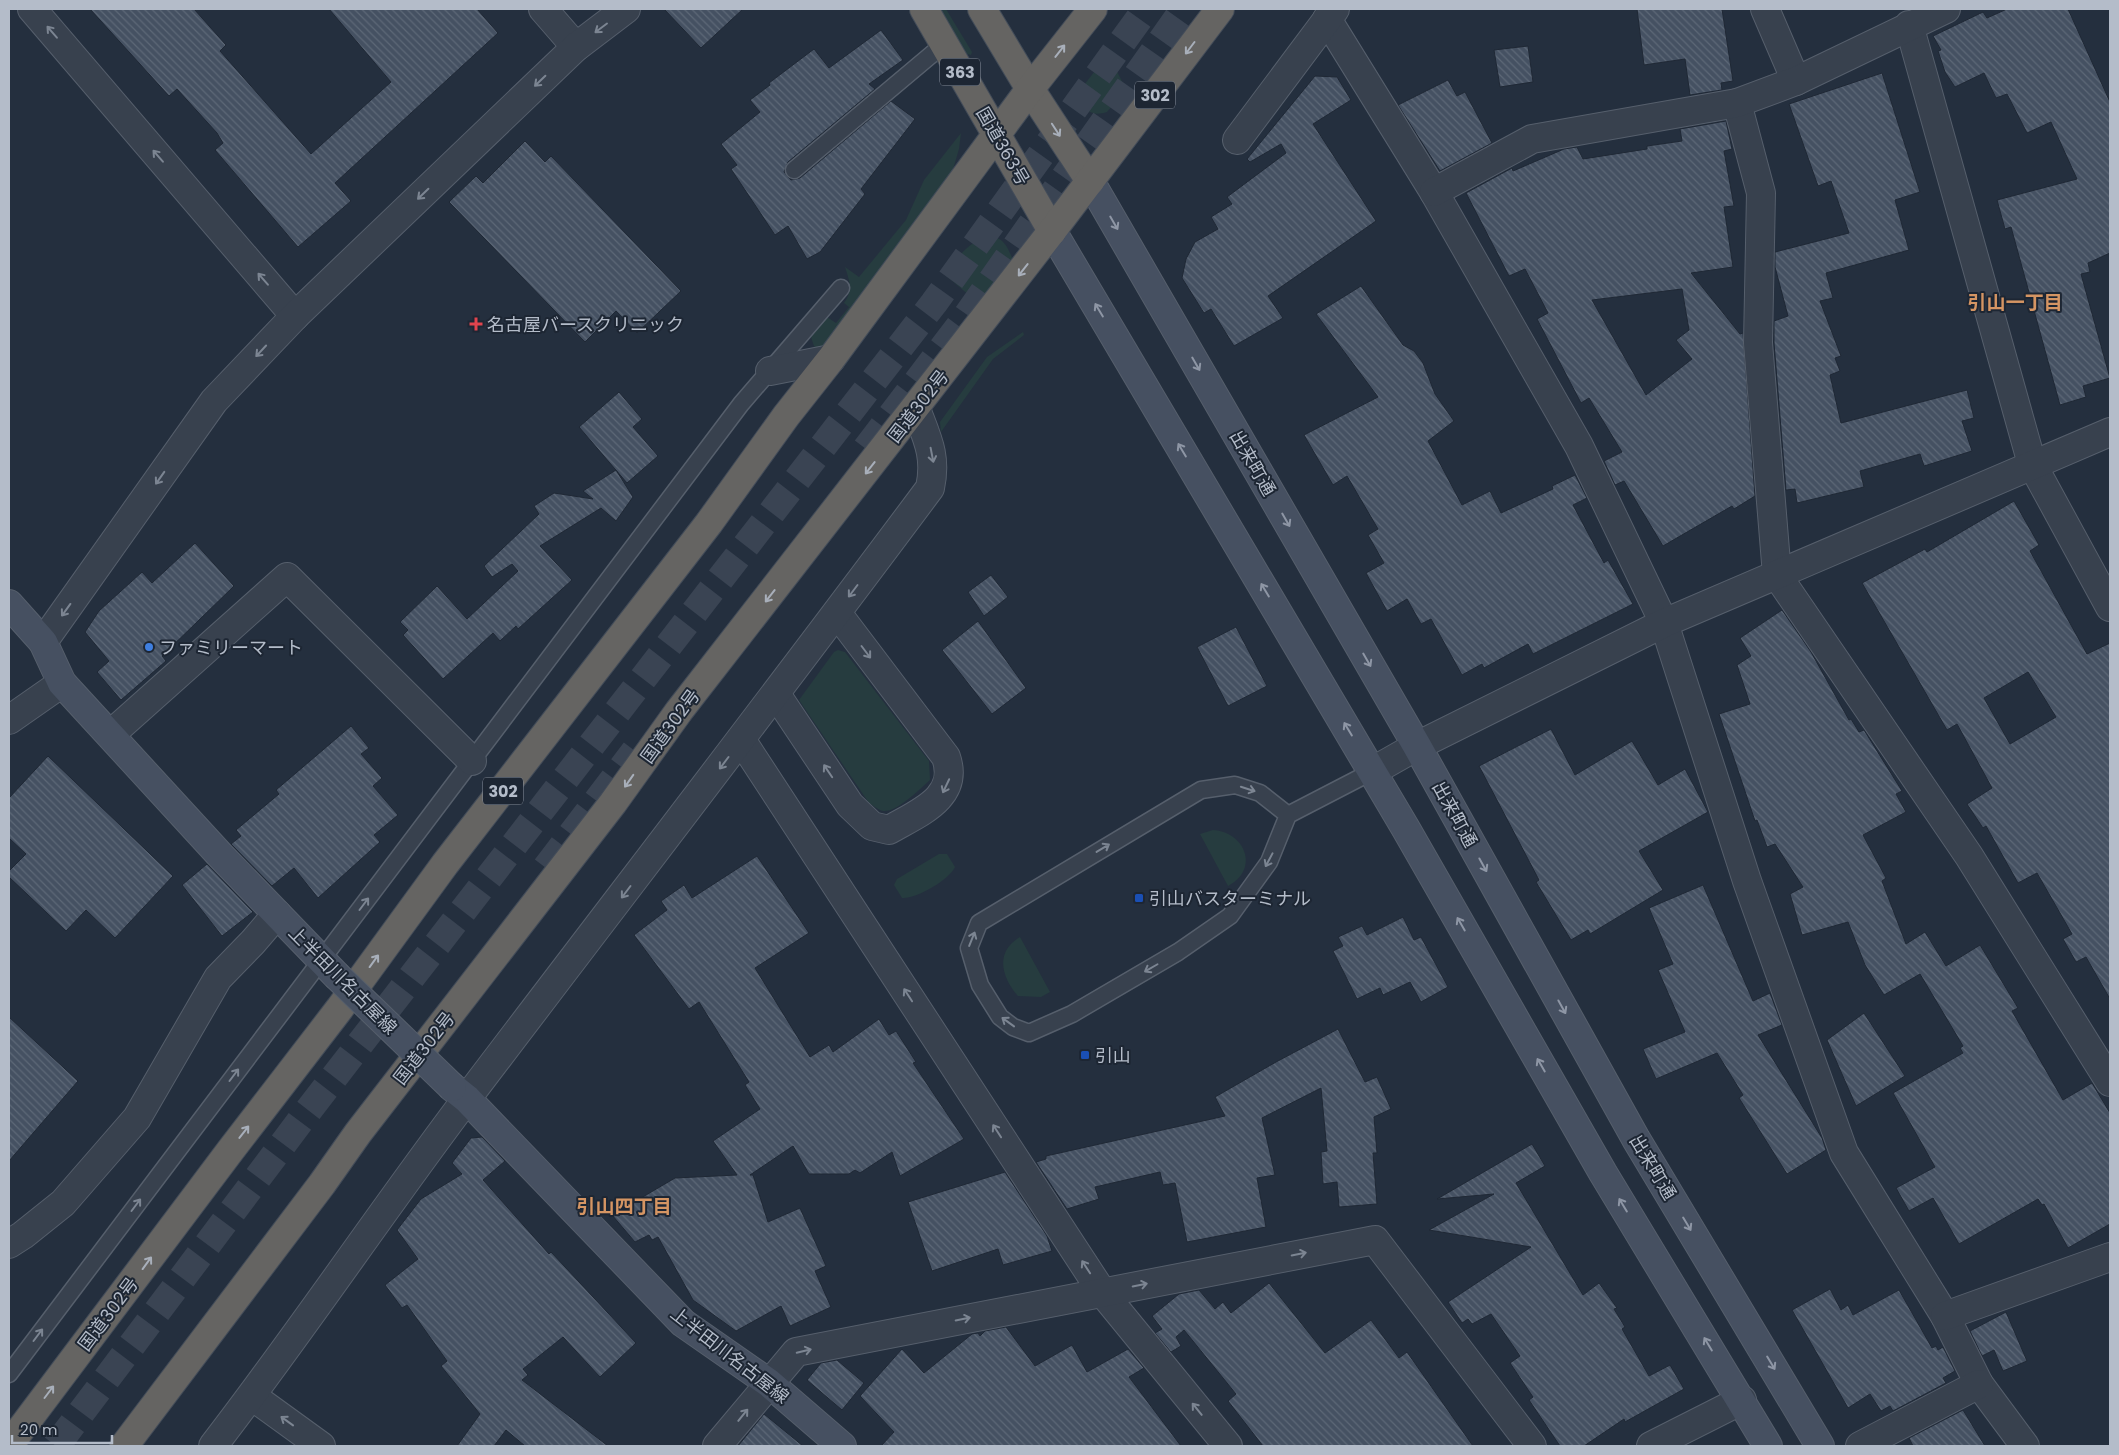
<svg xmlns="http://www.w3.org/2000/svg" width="2119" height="1455" viewBox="0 0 2119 1455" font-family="Poppins,'Noto Sans JP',sans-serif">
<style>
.green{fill:#263c3f}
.building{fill:url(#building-back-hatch);stroke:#1f2835;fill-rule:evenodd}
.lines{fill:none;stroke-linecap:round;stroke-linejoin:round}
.motorway-tunnel{stroke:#3a4453;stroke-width:28;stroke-dasharray:28 14;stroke-linecap:butt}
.service-casing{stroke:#565f6c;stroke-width:19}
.minor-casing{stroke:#565f6c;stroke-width:30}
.secondary-casing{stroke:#565f6c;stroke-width:30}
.trunk-casing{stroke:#434c59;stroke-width:30}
.service{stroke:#38414e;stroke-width:16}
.minor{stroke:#38414e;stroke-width:28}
.secondary{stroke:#465061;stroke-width:28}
.trunk{stroke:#656462;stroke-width:28}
.secondary-bridge-casing{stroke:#565f6c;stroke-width:30;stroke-linecap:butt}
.secondary-bridge{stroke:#465061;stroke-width:28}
.oneway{stroke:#7c8592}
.oneway2{stroke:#a8afba}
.oneway3{stroke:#8e96a5}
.health-dot{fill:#e0444e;stroke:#1d2633;stroke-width:2}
.shop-dot{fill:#3f7fe0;stroke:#1d2633;stroke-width:2}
.transit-dot{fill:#1a4fb4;stroke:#1d2633;stroke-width:2}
.labels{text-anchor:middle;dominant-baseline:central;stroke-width:4;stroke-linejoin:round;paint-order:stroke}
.shield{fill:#1d2633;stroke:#878f9c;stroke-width:1}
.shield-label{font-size:16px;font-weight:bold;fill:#b4bcc9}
.street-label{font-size:18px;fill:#b4bcc9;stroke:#1d2633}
.poi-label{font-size:18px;fill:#b4bcc9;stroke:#1d2633;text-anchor:start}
.neighbourhood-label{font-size:19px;font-weight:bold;fill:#d59563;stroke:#1d2633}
</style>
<defs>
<pattern id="building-back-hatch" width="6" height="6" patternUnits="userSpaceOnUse" patternTransform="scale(1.25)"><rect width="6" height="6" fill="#455162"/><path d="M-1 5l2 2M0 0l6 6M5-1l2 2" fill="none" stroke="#5d6877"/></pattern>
</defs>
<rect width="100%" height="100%" fill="#242f3e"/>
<!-- green -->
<g class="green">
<polygon points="940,9 946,9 972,52 971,55 967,54"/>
<path d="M1108,54L1126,89L1107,112C1092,117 1084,111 1079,96L1081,89Z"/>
<path d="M961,133L959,149L949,183L833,342L818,349L814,346L811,337L827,317L836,323L849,307L844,303C853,291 850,282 845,267L859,277L906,220L924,180Z"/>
<path d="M993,236C1005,240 1008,248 1013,260L983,307L944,274C958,258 970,238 993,236Z"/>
<polygon points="1023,332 1024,335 993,359 941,432 940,422 987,357"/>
<path d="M838,650L845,652L929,761L930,780C920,789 896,813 883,811C878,810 873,805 869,803L799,700L834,652Z"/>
<path d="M1213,830C1245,832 1260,869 1228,886L1200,834Z"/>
<path d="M939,854H947L955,867C949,880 916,899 902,898L894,885L897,879Z"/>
<path d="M1020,937L1050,992L1041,997L1018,996C1002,978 994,952 1020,937Z"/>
</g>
<!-- building -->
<g class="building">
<polygon points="90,9 194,9 226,45 220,51 311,154 391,82 329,9 477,9 498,33 335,183 351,201 298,247 215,150 223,143 217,133 177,89 169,96"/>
<polygon points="664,9 743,9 701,48"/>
<polygon points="1637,9 1722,9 1733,81 1721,83 1722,90 1690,95 1685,59 1644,65"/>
<polygon points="2007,9 2068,9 2110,102 2110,253 2088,263 2090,272 2081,274 2110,378 2083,386 2086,397 2060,405 2011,227 2005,229 1997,200 2077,179 2051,122 2027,133 2007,94 1996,98 1984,73 1955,87 1945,72 1938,51 1941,50 1933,36 1983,12 1987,18"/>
<polygon points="881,30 903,60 869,84 875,89 788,162 784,172 791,180 800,178 891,101 915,119 861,189 865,194 820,252 807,259 788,226 775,235 731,169 737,165 721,144 760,112 750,100 770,85 769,83 814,49 829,68"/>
<polygon points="1528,46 1533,82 1500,87 1494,50"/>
<polygon points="1882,73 1920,192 1895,200 1909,250 1826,273 1833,298 1820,301 1841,356 1835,358 1840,371 1830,375 1841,423 1967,390 1974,418 1962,421 1972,451 1924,466 1920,454 1860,471 1864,487 1797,503 1795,489 1786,490 1774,343 1774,321 1788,316 1775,267 1775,252 1849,233 1831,181 1818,186 1789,104"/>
<polygon points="1315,76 1337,77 1351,100 1313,124 1376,221 1268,296 1283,318 1234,346 1211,309 1204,313 1182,278 1186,259 1195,242 1218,229 1211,217 1232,204 1227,197 1286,153 1281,144 1250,162 1247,159"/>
<polygon points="1448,80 1457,96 1465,92 1492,143 1440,171 1398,105"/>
<path d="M1726,121L1732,149L1724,151L1734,206L1724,207L1733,267L1691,273L1740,334L1743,333L1755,496L1734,509L1732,506L1663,546L1624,481L1615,485L1604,461L1622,452L1589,398L1581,403L1537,319L1548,313L1525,269L1509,276L1466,193L1512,168L1513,171L1564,149L1577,147L1583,159L1647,149V146L1682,141L1680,129ZM1682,289L1689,330L1676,340L1692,359L1646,395L1592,300Z"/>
<polygon points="525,141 545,162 551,156 681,291 637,333 616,311 585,342 449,202 476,176 483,183"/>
<polygon points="1361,286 1403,345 1414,351 1423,363 1435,394 1454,421 1428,441 1462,505 1490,491 1501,513 1553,489 1552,486 1575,475 1587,498 1573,505 1604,563 1608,560 1633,604 1533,654 1528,644 1484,668 1482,664 1462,675 1431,619 1421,624 1407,599 1387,611 1366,573 1384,563 1368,535 1378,529 1347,476 1333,485 1304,435 1378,397 1316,314"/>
<polygon points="619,392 642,419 633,427 658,456 627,483 579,427"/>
<polygon points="616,470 633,497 616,521 601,508 540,546 572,580 518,629 516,626 500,641 493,633 443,679 403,635 408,630 400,622 437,586 467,619 518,571 512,564 492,577 484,566 539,514 534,506 554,493 593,499 583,491"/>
<path d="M2014,501L2039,545L2030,551L2087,654L2110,643V999L2086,957L2076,962L2063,939L2072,934L2037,873L2018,883L1986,826L1983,828L1967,804L1992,788L1957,724L1947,730L1862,583L1925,549L1927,552ZM2028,672L2056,717L2010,744L1984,698Z"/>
<polygon points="195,543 234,586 162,656 166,661 121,700 97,672 109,661 85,632 99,611 142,572 152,583"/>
<polygon points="991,575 1008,597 984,616 968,592"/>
<polygon points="1782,610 1811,652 1849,720 1851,719 1859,732 1864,730 1902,791 1896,794 1906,812 1863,835 1886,878 1882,881 1906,944 1925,932 1946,966 1980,945 2018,1008 2012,1011 2063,1100 2092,1083 2110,1113 2110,1224 2068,1248 2044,1204 2042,1205 2038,1199 1959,1244 1933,1198 1909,1211 1896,1188 1935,1167 1893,1093 1963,1053 1960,1048 1963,1046 1920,974 1884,995 1865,965 1848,922 1802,935 1790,894 1803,887 1775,844 1767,847 1757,820 1755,821 1719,714 1750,704 1737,665 1751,656 1740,638"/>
<polygon points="978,621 1026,688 992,714 942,650"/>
<polygon points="1236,627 1267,686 1228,706 1197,647"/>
<polygon points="351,726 369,748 361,754 382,778 373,786 398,815 374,835 380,842 318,898 294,868 272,886 231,844 241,836 236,830 279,794 276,790"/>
<polygon points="1551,729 1575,775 1632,741 1658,785 1685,769 1708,812 1639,851 1663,890 1590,934 1588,930 1571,940 1536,882 1539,880 1479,766"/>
<polygon points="48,756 173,876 115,938 86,910 66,931 9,877 9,871 26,854 9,838 9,798"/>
<polygon points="757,856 809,933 755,968 810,1057 829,1045 833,1052 879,1019 889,1035 896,1031 916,1062 913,1063 964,1139 900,1176 892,1152 860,1173 855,1170 849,1174 809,1174 793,1146 750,1175 753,1175 768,1222 800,1208 826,1266 815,1271 831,1307 790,1326 781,1306 736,1331 693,1300 658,1237 652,1240 649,1235 635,1242 612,1215 675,1178 737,1175 713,1141 760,1109 745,1085 749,1082 699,1002 689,1009 634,935 667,910 661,901 684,885 692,898"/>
<polygon points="207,864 253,912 222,936 182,885"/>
<polygon points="1703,885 1753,1001 1770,993 1782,1025 1758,1035 1822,1138 1826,1150 1787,1174 1739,1098 1743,1095 1717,1053 1656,1079 1643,1049 1685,1032 1658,970 1673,964 1649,908"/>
<polygon points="1403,917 1414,940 1421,937 1448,987 1421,1002 1410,982 1383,995 1380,988 1357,999 1333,951 1343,946 1338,937 1362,926 1367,935"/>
<polygon points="1864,1013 1905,1076 1856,1106 1827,1040"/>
<polygon points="9,1017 78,1081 9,1161"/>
<polygon points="1338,1029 1365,1082 1377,1077 1391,1109 1374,1117 1377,1153 1373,1153 1377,1204 1339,1207 1337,1182 1323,1184 1321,1152 1327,1151 1321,1088 1262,1118 1275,1175 1257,1178 1266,1227 1187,1242 1175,1183 1163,1185 1160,1172 1095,1187 1099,1199 1067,1209 1036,1162 1046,1159 1046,1156 1225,1116 1215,1097 1276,1062"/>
<polygon points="482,1137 505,1161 483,1180 549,1254 551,1252 636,1343 600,1377 563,1337 523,1369 528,1375 522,1380 608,1446 525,1446 506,1430 494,1446 457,1446 480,1414 441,1366 447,1361 407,1305 402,1308 385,1285 418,1259 397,1230 421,1199 462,1174 452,1163 471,1138"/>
<polygon points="1532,1144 1545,1166 1516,1183 1583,1295 1599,1283 1617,1308 1614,1309 1625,1327 1622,1329 1649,1376 1670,1365 1684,1389 1625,1422 1624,1419 1584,1446 1560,1446 1529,1400 1533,1397 1510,1363 1520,1356 1491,1314 1472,1324 1468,1319 1462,1323 1448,1302 1531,1247 1429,1230 1494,1194 1437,1199"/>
<polygon points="1005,1172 1047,1236 1052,1251 1003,1265 998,1249 932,1271 908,1202"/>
<polygon points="1269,1283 1325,1353 1371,1320 1399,1358 1407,1352 1473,1446 1263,1446 1228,1401 1236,1394 1184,1330 1176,1337 1181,1346 1171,1352 1155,1333 1162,1329 1152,1316 1179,1294 1199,1290 1215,1309 1223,1302 1231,1313"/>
<polygon points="1830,1289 1841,1310 1848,1305 1853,1315 1899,1290 1932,1348 1936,1346 1938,1350 1943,1347 1955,1371 1943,1378 1946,1383 1893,1411 1890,1406 1881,1411 1870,1394 1848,1408 1792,1310"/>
<polygon points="2006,1312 2027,1361 2003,1371 1994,1350 1982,1356 1970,1331"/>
<polygon points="1006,1327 1035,1366 1072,1345 1087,1372 1128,1349 1144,1368 1129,1377 1181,1446 881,1446 894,1432 860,1396 902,1349 924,1373 972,1334 978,1333 980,1336 985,1331"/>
<polygon points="837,1360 864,1383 842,1410 807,1380 821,1363"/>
<polygon points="1963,1410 1985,1446 1913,1446 1909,1438"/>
<polygon points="764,1414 803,1446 738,1446"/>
</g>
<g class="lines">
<!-- motorway-tunnel -->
<g class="motorway-tunnel">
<polyline points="866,449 961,324 1184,9"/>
<polyline points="546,868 635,751"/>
<polyline points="56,1446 304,1116 934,303 1146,9"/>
</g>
<!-- service casing -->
<g class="service-casing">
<g id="service">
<polyline points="794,170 944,44"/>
<polyline points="1288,815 1260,793 1235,785 1201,790 979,923 969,948 980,985 1000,1017 1013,1027 1029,1033 1072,1014 1178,952 1230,916 1269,862 1288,815 1373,771"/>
<polyline points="9,1374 741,404 841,288"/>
</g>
</g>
<!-- minor casing -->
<g class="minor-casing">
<g id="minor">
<polyline points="32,9 295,316"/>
<polyline points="543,9 576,47"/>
<polyline points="1765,9 1796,81"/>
<polyline points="1327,19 1434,192 1579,446 1664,623 1747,881 1844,1153 1945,1316 1979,1384 2025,1446"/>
<polyline points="1909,25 2032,464 2110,607"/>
<polyline points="1737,103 1761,193 1758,343 1777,575 1969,856 2110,1082"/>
<polyline points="1237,140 1335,9"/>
<polyline points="1434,192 1532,139 1737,103 1796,81 1946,9"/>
<polyline points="770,371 831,359"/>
<polyline points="43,642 214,401 295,316 576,47 626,9"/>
<path d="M776,694L850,805L872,826L889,830C918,813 960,798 946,757L837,613"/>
<polyline points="9,720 62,683"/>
<polyline points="111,734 287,577 472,761"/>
<polyline points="742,741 1102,1292 1228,1446"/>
<polyline points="1373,771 1417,746 1664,623 2110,432"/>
<polyline points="9,1244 23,1235 63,1203 137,1118 218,978 253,942 277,914"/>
<polyline points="1945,1316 2110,1257"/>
<polyline points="252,1396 321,1446"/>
<path d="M213,1446C301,1332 381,1212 468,1097C622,894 778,692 930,488C937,456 927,438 916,409"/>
<polyline points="717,1446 796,1352 1375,1240 1532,1446"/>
<polyline points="1651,1446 1742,1400"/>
<polyline points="1860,1446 1979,1384"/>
</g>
</g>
<!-- secondary casing -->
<g class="secondary-casing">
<g id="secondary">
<polyline points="1090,181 1417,746 1636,1139 1820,1446"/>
<polyline points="1052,231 1406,829 1603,1173 1768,1446"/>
<polyline points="9,604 43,642 62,683 219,854 336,975"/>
<polyline points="452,1087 467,1099 683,1323 769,1383 842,1446"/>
</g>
</g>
<!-- trunk casing -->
<g class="trunk-casing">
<g id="trunk">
<polyline points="924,9 1052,231"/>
<polyline points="982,9 1030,89 1090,181"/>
<polyline points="9,1445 230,1151 340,1008 445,864 709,523 786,416 831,359 1030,89 1093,9"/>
<polyline points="124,1446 322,1184 358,1133 613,803 679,711 1052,231 1220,9"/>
</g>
</g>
<!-- service -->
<use href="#service" class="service"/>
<!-- minor -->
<use href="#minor" class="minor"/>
<!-- secondary -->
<use href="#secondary" class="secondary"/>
<!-- trunk -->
<use href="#trunk" class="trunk"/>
<!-- secondary-bridge casing -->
<g class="secondary-bridge-casing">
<polyline id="secondary-bridge" points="336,975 452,1087"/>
</g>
<!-- secondary-bridge -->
<use href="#secondary-bridge" class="secondary-bridge"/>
</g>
<!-- one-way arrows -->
<defs><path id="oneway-shaft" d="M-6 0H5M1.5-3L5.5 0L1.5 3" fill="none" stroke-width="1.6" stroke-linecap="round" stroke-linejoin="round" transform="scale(1.25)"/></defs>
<g class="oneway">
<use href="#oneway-shaft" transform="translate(601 28) rotate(143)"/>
<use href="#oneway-shaft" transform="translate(52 32) rotate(-131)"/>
<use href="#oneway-shaft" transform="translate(540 81) rotate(136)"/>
<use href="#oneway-shaft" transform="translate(158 156) rotate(-131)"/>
<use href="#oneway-shaft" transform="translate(423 194) rotate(136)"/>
<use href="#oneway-shaft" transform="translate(263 279) rotate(-131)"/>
<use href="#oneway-shaft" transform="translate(261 351) rotate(133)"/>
<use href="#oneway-shaft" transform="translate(932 455) rotate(79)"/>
<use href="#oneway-shaft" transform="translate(160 478) rotate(125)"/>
<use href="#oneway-shaft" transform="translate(853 591) rotate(127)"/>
<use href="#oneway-shaft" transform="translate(66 610) rotate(126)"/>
<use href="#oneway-shaft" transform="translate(866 652) rotate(53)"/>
<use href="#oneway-shaft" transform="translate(724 763) rotate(127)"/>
<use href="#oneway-shaft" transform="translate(828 771) rotate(-124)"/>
<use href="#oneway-shaft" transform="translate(946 786) rotate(115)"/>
<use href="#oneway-shaft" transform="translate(1248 789) rotate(18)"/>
<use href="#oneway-shaft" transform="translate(1103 848) rotate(-31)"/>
<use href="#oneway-shaft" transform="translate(1269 860) rotate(118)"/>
<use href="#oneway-shaft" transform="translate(626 892) rotate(127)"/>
<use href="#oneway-shaft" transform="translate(364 904) rotate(-53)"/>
<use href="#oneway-shaft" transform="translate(972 939) rotate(-68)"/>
<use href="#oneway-shaft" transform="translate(1151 968) rotate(150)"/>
<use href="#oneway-shaft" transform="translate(908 995) rotate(-123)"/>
<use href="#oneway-shaft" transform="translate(1008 1022) rotate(-144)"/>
<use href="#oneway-shaft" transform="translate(234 1075) rotate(-53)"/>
<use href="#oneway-shaft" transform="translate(997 1131) rotate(-123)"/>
<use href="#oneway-shaft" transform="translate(136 1205) rotate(-53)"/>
<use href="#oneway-shaft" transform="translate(1299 1254) rotate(-11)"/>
<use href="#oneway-shaft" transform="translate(1086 1267) rotate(-123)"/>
<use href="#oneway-shaft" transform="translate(1140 1285) rotate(-11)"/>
<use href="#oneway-shaft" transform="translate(963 1319) rotate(-11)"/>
<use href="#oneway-shaft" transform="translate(38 1335) rotate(-53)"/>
<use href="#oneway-shaft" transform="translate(804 1351) rotate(-14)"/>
<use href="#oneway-shaft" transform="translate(1197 1409) rotate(-129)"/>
<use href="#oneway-shaft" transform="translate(743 1415) rotate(-51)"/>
<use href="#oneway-shaft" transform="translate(287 1421) rotate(-144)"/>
</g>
<g class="oneway2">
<use href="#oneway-shaft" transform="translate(1190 48) rotate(127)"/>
<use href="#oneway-shaft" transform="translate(1060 51) rotate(-52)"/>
<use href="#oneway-shaft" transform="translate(1056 130) rotate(57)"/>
<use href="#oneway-shaft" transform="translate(1023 270) rotate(128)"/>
<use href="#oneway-shaft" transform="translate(870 468) rotate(128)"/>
<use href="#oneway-shaft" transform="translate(770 596) rotate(128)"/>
<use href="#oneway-shaft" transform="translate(629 781) rotate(125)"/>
<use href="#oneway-shaft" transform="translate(374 961) rotate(-54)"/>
<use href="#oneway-shaft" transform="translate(244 1132) rotate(-52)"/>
<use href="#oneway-shaft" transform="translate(147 1263) rotate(-54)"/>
<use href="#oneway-shaft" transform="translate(49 1392) rotate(-53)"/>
</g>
<g class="oneway3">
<use href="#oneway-shaft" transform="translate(1114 223) rotate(60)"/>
<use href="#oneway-shaft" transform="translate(1099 310) rotate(-121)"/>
<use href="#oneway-shaft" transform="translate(1196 364) rotate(60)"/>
<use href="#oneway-shaft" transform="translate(1182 450) rotate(-121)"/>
<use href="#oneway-shaft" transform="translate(1286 520) rotate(60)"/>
<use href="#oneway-shaft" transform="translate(1265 590) rotate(-121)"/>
<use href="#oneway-shaft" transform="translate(1367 660) rotate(60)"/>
<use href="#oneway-shaft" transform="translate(1348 729) rotate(-121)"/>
<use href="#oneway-shaft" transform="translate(1483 865) rotate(61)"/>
<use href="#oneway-shaft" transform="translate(1461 924) rotate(-120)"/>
<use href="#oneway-shaft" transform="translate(1562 1007) rotate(61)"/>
<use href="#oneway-shaft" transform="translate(1541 1065) rotate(-120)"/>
<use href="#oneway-shaft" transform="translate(1623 1205) rotate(-121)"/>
<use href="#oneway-shaft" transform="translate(1687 1224) rotate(59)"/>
<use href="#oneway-shaft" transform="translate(1708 1344) rotate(-121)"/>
<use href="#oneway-shaft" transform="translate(1771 1363) rotate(59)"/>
</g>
<!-- markers -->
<path class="health-dot" d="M473.5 316.5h5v5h5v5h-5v5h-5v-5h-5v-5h5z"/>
<circle class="shop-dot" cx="149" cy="647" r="5"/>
<g class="transit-dot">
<rect x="1134" y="893" width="10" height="10" rx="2.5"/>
<rect x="1080" y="1050" width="10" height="10" rx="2.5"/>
</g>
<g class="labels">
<!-- shield labels -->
<g class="shield">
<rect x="940" y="58.5" width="40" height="27" rx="4"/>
<rect x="1135" y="81.5" width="40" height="27" rx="4"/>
<rect x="483" y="777.5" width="40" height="27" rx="4"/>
</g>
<g class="shield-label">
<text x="960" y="72">363</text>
<text x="1155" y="95">302</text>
<text x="503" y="791">302</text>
</g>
<!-- street labels -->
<g class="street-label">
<text transform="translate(1003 146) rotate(60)">国道363号</text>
<text transform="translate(918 406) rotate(-52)">国道302号</text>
<text transform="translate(1253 463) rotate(60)">出来町通</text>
<text transform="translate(670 726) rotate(-54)">国道302号</text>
<text transform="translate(1455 814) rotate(61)">出来町通</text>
<text transform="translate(343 980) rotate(45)">上半田川名古屋線</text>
<text transform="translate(424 1048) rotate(-52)">国道302号</text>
<text transform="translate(1653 1167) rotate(59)">出来町通</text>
<text transform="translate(108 1314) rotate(-53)">国道302号</text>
<text transform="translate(730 1355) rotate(38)">上半田川名古屋線</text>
</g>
<!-- poi labels -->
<g class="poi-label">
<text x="487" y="324">名古屋バースクリニック</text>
<text x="159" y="647">ファミリーマート</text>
<text x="1149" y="898">引山バスターミナル</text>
<text x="1095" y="1055">引山</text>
</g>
<!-- neighbourhood labels -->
<g class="neighbourhood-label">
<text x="2015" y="302">引山一丁目</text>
<text x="624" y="1206">引山四丁目</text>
</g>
</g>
<!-- border -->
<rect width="2119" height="1455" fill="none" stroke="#b4bcc9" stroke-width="20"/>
<!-- scale -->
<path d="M12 1435v8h100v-8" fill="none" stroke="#b4bcc9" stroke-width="2.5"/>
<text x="20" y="1435" font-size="15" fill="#b4bcc9" stroke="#1d2633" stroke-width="4" paint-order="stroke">20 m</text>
</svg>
